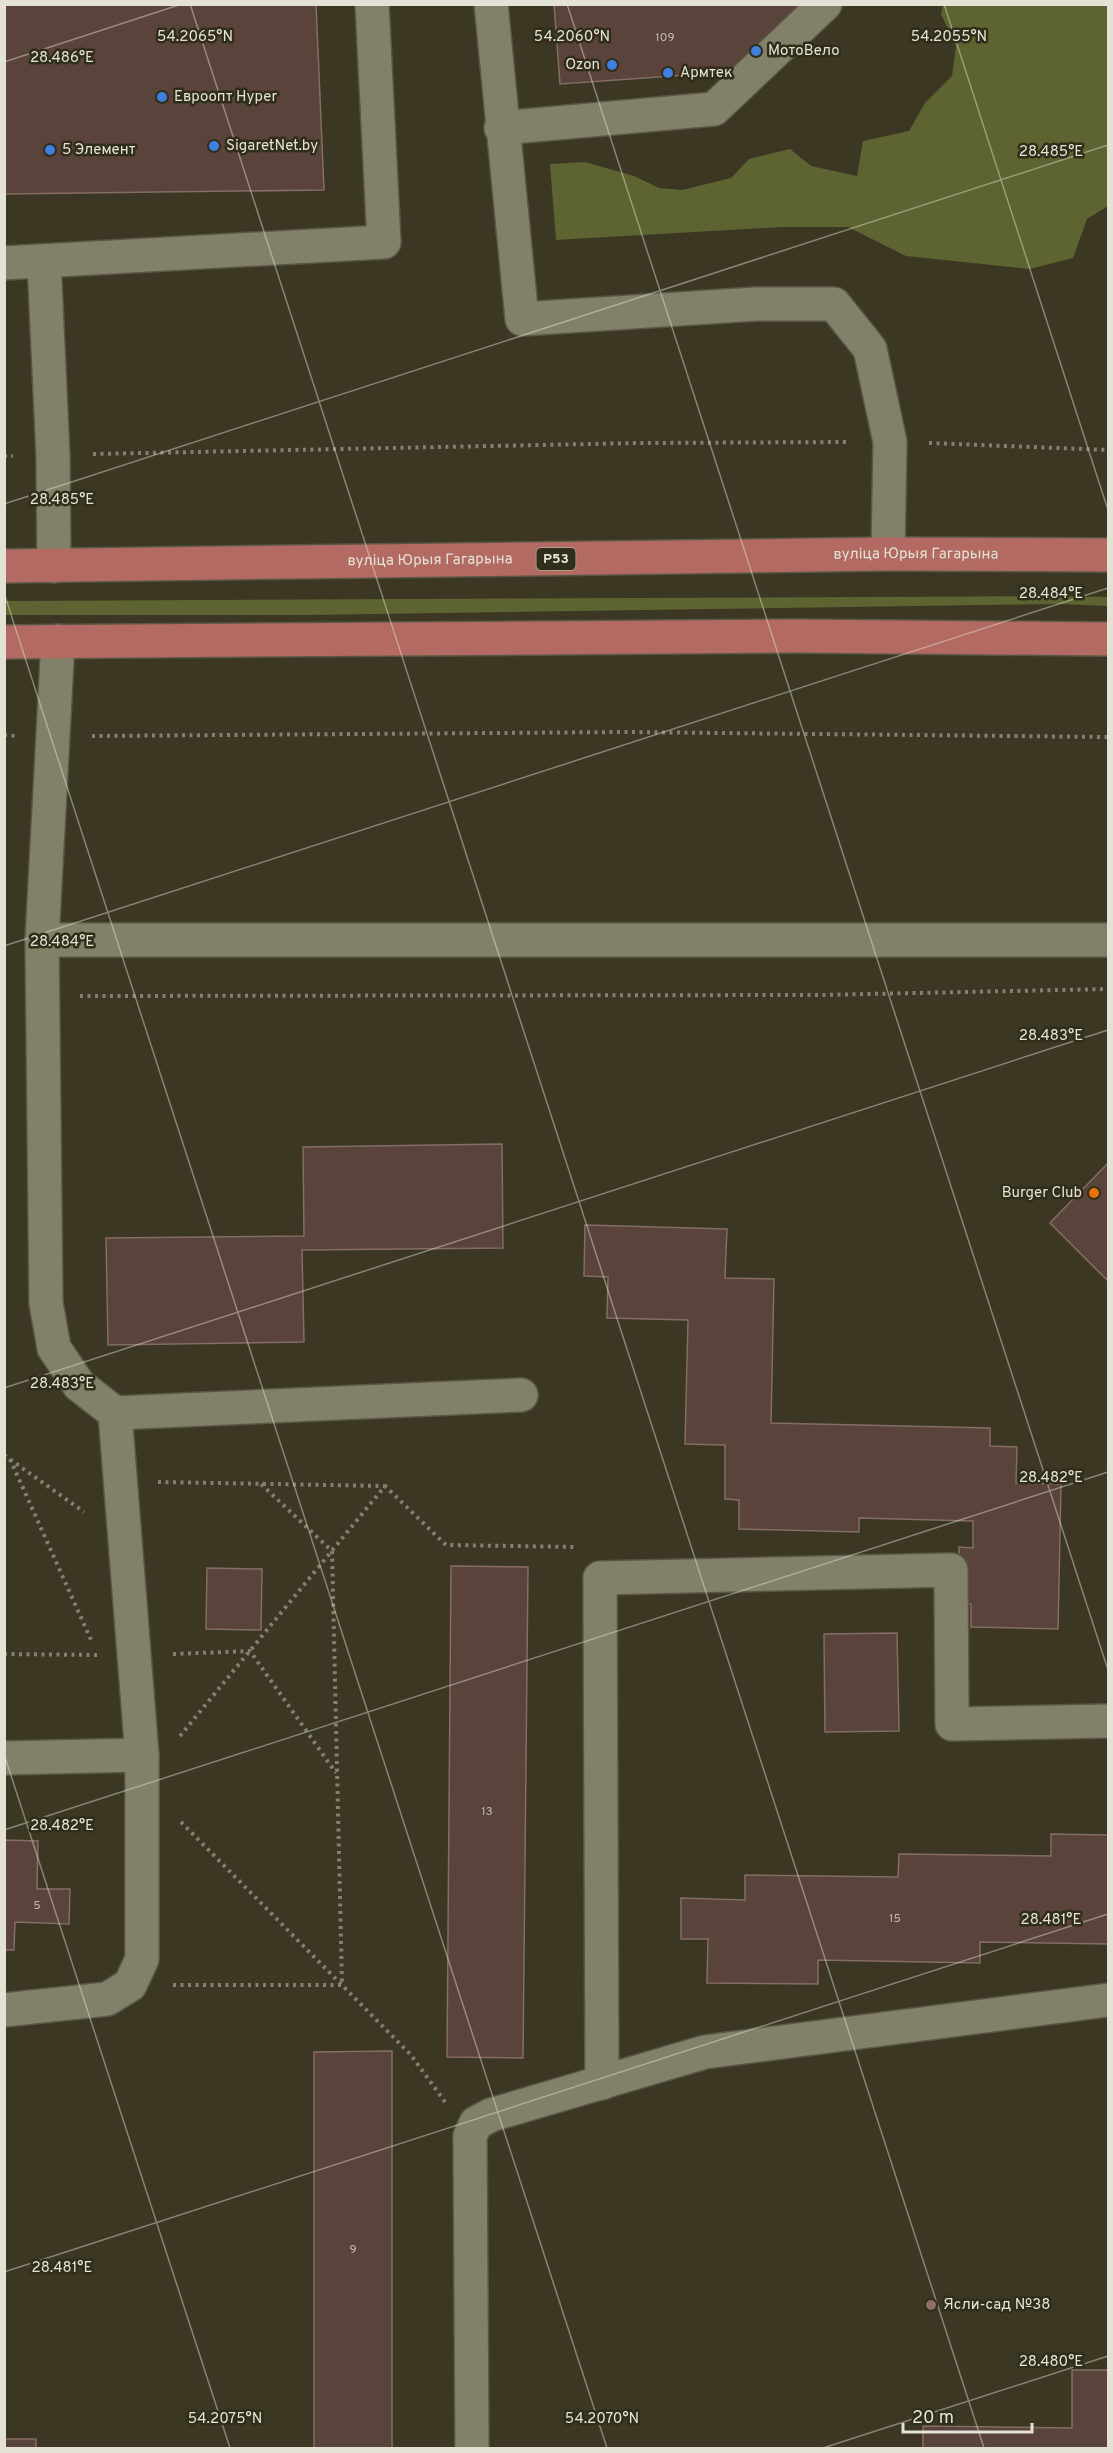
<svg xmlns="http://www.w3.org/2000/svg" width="1113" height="2453" viewBox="0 0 1113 2453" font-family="Overpass,sans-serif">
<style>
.green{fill:#5d6432}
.building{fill:#59433a;stroke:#846d63;stroke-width:1.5}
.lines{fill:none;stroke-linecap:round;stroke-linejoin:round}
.minor-casing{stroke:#585644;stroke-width:36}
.major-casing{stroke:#585644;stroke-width:36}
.path{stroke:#83806f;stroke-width:4;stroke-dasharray:3 4.5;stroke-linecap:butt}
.minor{stroke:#838069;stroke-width:33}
.major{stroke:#b26a62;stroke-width:33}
.ticks{fill:none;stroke:#e3e2d5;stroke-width:1.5;stroke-opacity:0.45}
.shop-dot{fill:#3f7fe0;stroke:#302d19;stroke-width:2}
.food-dot{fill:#e8710a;stroke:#302d19;stroke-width:2}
.education-dot{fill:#8d6e63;stroke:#302d19;stroke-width:2}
.labels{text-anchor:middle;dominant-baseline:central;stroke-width:5;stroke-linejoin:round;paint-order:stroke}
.number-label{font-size:12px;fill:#c0baae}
.shield{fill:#302d19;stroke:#adac9d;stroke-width:1.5}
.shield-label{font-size:14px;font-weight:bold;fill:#e3e2d5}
.poi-label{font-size:15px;fill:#e3e2d5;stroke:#302d19;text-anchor:start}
.street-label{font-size:15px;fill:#e3e2d5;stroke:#302d19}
.ticks-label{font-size:15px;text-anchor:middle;fill:#e3e2d5;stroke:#302d19;stroke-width:5;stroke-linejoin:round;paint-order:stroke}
</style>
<rect width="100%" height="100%" fill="#3b3723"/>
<!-- green -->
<g class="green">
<polygon points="943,4 1108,5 1108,206 1087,219 1073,258 1030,269 906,256 848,227 782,227 556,240 550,164 585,162 634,176 659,188 682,190 731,178 749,159 790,149 811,166 857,176 863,141 909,131 925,103 952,76 956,46 941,14"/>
<polygon points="1053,596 1108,597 1108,606 1058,604 308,615 4,615 5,601"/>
</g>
<!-- building -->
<g class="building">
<polygon points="4,4 316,4 324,190 4,194"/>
<polygon points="554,4 805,4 743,71 560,84"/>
<polygon points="502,1144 503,1248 302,1250 304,1342 108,1345 106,1238 304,1236 303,1147"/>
<polygon points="1108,1163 1108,1281 1050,1223"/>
<polygon points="585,1225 727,1229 725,1278 774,1279 771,1423 990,1428 990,1446 1017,1447 1016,1483 1061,1484 1058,1629 971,1627 971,1604 958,1603 959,1547 973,1548 973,1521 859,1518 859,1532 739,1529 739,1500 725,1499 725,1445 685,1444 688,1320 607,1318 608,1277 584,1276"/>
<polygon points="451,1566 528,1567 523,2058 447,2057"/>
<polygon points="207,1568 262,1569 261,1630 206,1629"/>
<polygon points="897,1633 899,1731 825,1732 824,1634"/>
<polygon points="1051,1834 1108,1835 1108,1944 980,1942 980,1963 818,1960 818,1984 707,1983 708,1939 681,1939 681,1898 745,1900 745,1875 898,1877 899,1854 1051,1856"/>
<polygon points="4,1840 38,1841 37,1889 70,1889 69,1924 15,1922 14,1950 4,1950"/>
<polygon points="392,2051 392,2448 314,2448 314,2052"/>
<polygon points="1072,2370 1108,2370 1108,2448 923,2448 923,2426 1072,2428"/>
<rect x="4" y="2439" width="32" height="9"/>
</g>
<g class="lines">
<!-- minor casing -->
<g class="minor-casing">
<g id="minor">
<polyline points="491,4 522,319 756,304 834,304 870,349 890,442 888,554"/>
<polyline points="501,128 714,109 825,4"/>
<polyline points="44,261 53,456 54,566"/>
<polyline points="4,263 384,242 372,4"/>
<polyline points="42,940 58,641"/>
<polyline points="115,1413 79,1385 54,1348 46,1303 42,940 1108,940"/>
<polyline points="4,1758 142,1755"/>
<polyline points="4,2010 107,1999 130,1985 142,1959 142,1755 115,1413 521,1395"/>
<polyline points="602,2083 600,1578 951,1570 952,1724 1108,1721"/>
<polyline points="472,2448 470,2136 476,2123 491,2115 705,2052 1108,2000"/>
</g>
</g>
<!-- major casing -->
<g class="major-casing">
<g id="major">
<path id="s1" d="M4,566L888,554L1108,555"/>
<polyline points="4,642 797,636 1108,639"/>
</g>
</g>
<!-- path -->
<g class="path">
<polyline points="929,443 1108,450"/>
<polyline points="93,454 640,443 850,442"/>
<polyline points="4,456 13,456"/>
<polyline points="4,735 16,736"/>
<polyline points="92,736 624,732 1108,737"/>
<polyline points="80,996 821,995 1108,989"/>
<polyline points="4,1455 84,1512"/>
<polyline points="10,1459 92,1642"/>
<polyline points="158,1482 384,1486"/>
<polyline points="4,1654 97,1655"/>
<polyline points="173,1654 250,1651 336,1773"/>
<polyline points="180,1736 385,1486 446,1545 576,1547"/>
<polyline points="181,1822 411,2055 445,2102"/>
<polyline points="173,1985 342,1985 332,1551 261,1484"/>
</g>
<!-- minor -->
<use href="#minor" class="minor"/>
<!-- major -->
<use href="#major" class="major"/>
</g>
<!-- ticks -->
<path class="ticks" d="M190,4L984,2448M567,4L1108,1670M944,4L1108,510M4,62L182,4M4,504L1108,145M4,593L607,2448M4,946L1108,588M4,1388L1108,1030M4,1754L230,2448M4,1830L1108,1472M4,2272L1108,1914M823,2448L1108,2356"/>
<!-- markers -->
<g class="shop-dot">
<circle cx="756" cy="51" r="6"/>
<circle cx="612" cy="65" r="6"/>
<circle cx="668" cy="73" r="6"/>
<circle cx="162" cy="97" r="6"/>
<circle cx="214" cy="146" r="6"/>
<circle cx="50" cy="150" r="6"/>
</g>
<circle class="food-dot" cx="1094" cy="1193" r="6"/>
<circle class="education-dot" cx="931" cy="2305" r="6"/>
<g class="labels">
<!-- number labels -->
<g class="number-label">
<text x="665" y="38">109</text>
<text x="487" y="1812">13</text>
<text x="37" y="1906">5</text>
<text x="895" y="1919">15</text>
<text x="353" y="2250">9</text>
</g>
<!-- shield labels -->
<rect class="shield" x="536.5" y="548" width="39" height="22" rx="4.5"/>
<g class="shield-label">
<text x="556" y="559">Р53</text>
</g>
<!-- poi labels -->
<g class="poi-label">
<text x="768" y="51">МотоВело</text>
<text x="600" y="65" text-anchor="end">Ozon</text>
<text x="680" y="73">Армтек</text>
<text x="174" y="97">Евроопт Hyper</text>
<text x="226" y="146">SigaretNet.by</text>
<text x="62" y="150">5 Элемент</text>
<text x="1082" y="1193" text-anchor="end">Burger Club</text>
<text x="943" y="2305">Ясли-сад №38</text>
</g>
<!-- street labels -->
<g class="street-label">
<text stroke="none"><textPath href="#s1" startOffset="912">вуліца Юрыя Гагарына</textPath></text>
<text stroke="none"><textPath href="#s1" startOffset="426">вуліца Юрыя Гагарына</textPath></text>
</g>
</g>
<g class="ticks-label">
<text x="195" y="41">54.2065°N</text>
<text x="572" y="41">54.2060°N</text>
<text x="949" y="41">54.2055°N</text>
<text x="62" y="62">28.486°E</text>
<text x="1051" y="156">28.485°E</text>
<text x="62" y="504">28.485°E</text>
<text x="1051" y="598">28.484°E</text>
<text x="62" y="946">28.484°E</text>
<text x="1051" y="1040">28.483°E</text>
<text x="62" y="1388">28.483°E</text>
<text x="1051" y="1482">28.482°E</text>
<text x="62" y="1830">28.482°E</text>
<text x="1051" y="1924">28.481°E</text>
<text x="62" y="2272">28.481°E</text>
<text x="1051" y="2366">28.480°E</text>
<text x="225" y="2423">54.2075°N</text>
<text x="602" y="2423">54.2070°N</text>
</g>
<!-- border -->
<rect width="1113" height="2453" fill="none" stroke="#e3e2d5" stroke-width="12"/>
<!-- scale -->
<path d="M903 2423v9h129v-9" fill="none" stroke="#e3e2d5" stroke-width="3"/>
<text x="912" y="2423" font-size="18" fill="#e3e2d5" stroke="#302d19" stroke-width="4.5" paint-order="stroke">20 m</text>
</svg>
